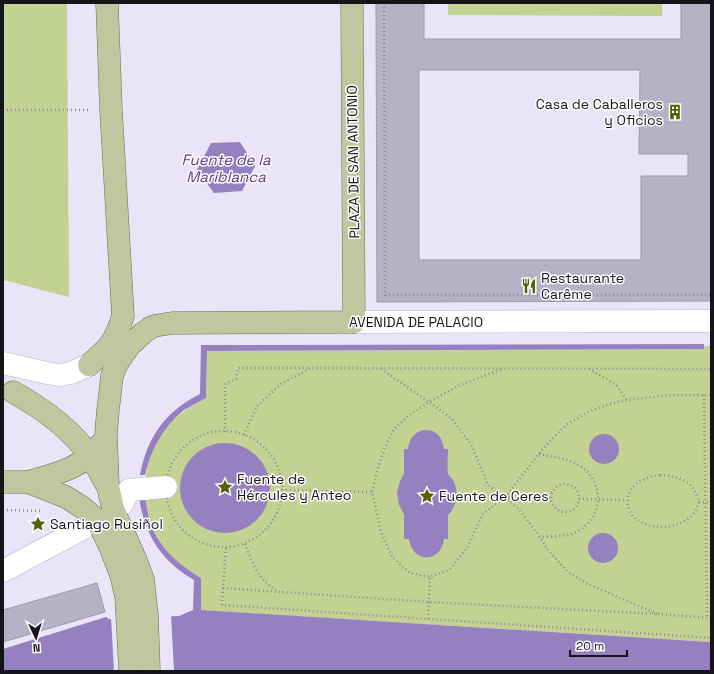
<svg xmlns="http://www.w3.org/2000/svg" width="714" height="674" viewBox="0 0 714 674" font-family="'Space Grotesk',sans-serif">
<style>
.green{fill:#c3d192}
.water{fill:#9580c0}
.pier{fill:#eae4f9}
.building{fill:#b7b1c5;stroke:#9e99ac;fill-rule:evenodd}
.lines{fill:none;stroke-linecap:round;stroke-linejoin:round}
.minor-casing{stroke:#b8b3c7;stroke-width:23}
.major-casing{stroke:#677046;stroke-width:23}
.path{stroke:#8e8a98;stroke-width:2.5;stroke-dasharray:1 3;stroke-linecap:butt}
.minor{stroke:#fff;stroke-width:22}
.major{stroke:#bec79e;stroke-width:22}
.labels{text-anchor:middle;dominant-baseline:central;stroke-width:3;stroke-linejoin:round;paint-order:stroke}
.poi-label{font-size:14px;fill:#16141b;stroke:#fff;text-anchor:start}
.street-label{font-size:14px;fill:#16141b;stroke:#fff}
.water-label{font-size:15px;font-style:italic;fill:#593b89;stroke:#fff}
</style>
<rect width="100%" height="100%" fill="#eae4f9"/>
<!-- green -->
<g class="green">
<polygon points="3,3 67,3 69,297 3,280"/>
<polygon points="448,3 662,3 662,16 448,15"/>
<path d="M704,346H711V642L200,610L201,578C191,573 181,567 173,559C164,549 157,538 152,525C150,521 149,516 148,511C141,478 147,447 171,422C181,412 193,405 206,398L207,351L704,349Z"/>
</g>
<!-- water -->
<g class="water">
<polygon points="240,142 255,166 242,191 214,193 197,170 211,143"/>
<path d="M704,344V349L207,351L206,398C199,402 191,406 184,410C163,427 151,449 145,475H140C146,444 159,420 186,402C190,399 195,397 200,394L201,345Z"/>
<path d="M423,430C436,429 442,436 444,449H448C448,454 447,471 448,474C450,477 453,479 454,482C459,493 457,506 448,515V539H444C441,564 412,563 409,539H404V514L399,505L397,493L400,481L404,474V449H408C409,439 414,433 423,430Z"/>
<circle cx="604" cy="449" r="15"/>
<circle cx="225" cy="488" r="45"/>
<path d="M139,497H145C147,506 148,516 151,524C160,549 179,565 201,578V610L711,642V671H3V649L106,617L109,619L179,616L193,610L194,580C162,562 144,534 139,497Z"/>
<circle cx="603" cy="548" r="15"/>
</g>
<!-- pier -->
<polygon class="pier" points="171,614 174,671 114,671 111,617"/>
<!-- building -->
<g class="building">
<path d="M376,3H424V39H681V3H711V301L377,302ZM419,70H640L639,154H688V176H641V260H419Z"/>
<polygon points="97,583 105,612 3,642 3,610"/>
</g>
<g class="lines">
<!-- minor casing -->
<g class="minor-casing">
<g id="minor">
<polyline points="354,322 711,321"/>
<polyline points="3,363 47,373 59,375 71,373 89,365"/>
<polyline points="122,504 129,490 166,487"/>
<polyline points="3,571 82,529"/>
</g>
</g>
<!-- major casing -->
<g class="major-casing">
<g id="major">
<path d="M89,365C96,359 104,352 110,345C116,336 120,326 123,316L111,110L107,3"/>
<path d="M13,392C42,408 70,428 89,455C96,464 101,475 106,484"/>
<polyline points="3,482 28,482 66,497 83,508 97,520 111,549 121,575 126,596 130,671"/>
<path d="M28,482C55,474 81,469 100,445"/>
<polyline points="149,671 147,615 143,579 135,558 113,509 108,487 106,434 108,410 112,376 116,365 129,346 143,333 150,328 154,326 172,323 354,322 352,3"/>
</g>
</g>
<!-- path -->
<g class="path">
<polyline points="384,3 385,295 711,295"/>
<polyline points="3,110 90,110"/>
<polyline points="381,369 429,402 460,385 502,369"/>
<polyline points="589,369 608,380 617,386 627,400"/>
<polyline points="704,395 707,618"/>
<circle cx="224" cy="489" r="58"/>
<polyline points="225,432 225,384 236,379 238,368 309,368"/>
<polyline points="244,435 257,406 281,384 311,368 711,369"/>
<path d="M539,454C553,457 568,458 580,466C606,483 603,519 576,532C565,537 551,536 540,537"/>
<path d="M660,475C673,476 687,478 694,490C696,493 698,498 699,502C698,505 697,508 696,510C683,530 653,532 635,518C625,509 625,494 635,485C641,479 652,476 660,475Z"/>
<circle cx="565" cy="498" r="14"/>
<polyline points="282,490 372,492"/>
<polyline points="505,497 550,498"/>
<polyline points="579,499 627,500"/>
<polyline points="699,502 711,502"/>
<polyline points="3,510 42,511"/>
<path d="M245,544C251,561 259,581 276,590"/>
<polyline points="226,548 223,588 429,602 657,614 711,618"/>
<polyline points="223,588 222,605 711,638"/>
<polyline points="657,614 586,583 568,572 547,549 540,537 519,509 505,497 488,485 471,444 452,419 429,402 407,417 394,429 385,447 378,468 372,492 381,532 392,557 410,573 430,577 449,570 467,548 483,514 505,497 547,444 566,425 588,412 609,404 627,400 670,395 711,395"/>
<polyline points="428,619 430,577"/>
</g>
<!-- minor -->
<use href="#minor" class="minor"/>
<!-- major -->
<use href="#major" class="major"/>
</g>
<!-- icons -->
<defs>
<g id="building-bare" transform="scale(1.2)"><path d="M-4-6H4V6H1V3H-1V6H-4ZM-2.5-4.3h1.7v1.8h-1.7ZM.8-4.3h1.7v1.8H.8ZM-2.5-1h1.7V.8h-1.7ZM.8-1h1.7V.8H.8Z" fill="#556204" stroke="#fff" stroke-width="2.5" paint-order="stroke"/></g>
<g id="restaurant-bare" transform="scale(1.2)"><path d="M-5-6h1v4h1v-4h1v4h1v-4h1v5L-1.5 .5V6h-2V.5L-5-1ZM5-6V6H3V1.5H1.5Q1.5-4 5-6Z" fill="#556204" stroke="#fff" stroke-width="2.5" paint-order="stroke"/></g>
<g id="sight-bare" transform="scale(1.2)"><path d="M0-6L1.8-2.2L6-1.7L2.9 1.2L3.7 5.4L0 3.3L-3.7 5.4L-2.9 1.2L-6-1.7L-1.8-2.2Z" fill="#556204" stroke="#fff" stroke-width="2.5" paint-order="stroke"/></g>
</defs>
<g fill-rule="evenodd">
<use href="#building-bare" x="675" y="112"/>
<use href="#restaurant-bare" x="529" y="286"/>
<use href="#sight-bare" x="225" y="487"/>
<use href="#sight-bare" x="427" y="496"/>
<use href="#sight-bare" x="38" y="524"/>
</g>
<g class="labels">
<!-- poi labels -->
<g class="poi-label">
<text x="663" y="104" text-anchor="end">Casa de Caballeros<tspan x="663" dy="16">y Oficios</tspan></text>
<text x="541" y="278">Restaurante<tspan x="541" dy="16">Carême</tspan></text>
<text x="237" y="479">Fuente de<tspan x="237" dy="16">Hércules y Anteo</tspan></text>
<text x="439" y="496">Fuente de Ceres</text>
<text x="50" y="524">Santiago Rusiñol</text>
</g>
<!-- street labels -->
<g class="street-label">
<text transform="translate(353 162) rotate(-91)">PLAZA DE SAN ANTONIO</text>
<text x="416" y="322">AVENIDA DE PALACIO</text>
</g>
<!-- water labels -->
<g class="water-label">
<text x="226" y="159">Fuente de la<tspan x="226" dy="17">Mariblanca</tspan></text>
</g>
</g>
<!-- border -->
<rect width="714" height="674" fill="none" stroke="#16141b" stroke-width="8"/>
<!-- north arrow -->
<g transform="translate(36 638) rotate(176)" stroke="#ffffff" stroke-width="3" paint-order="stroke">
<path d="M0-3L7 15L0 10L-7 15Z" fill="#16141b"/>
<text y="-6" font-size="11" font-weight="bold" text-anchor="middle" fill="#16141b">N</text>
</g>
<!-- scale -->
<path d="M570 650v6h57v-6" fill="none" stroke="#16141b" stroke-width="2"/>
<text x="576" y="650" font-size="12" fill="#16141b" stroke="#ffffff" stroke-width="3" paint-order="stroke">20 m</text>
</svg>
